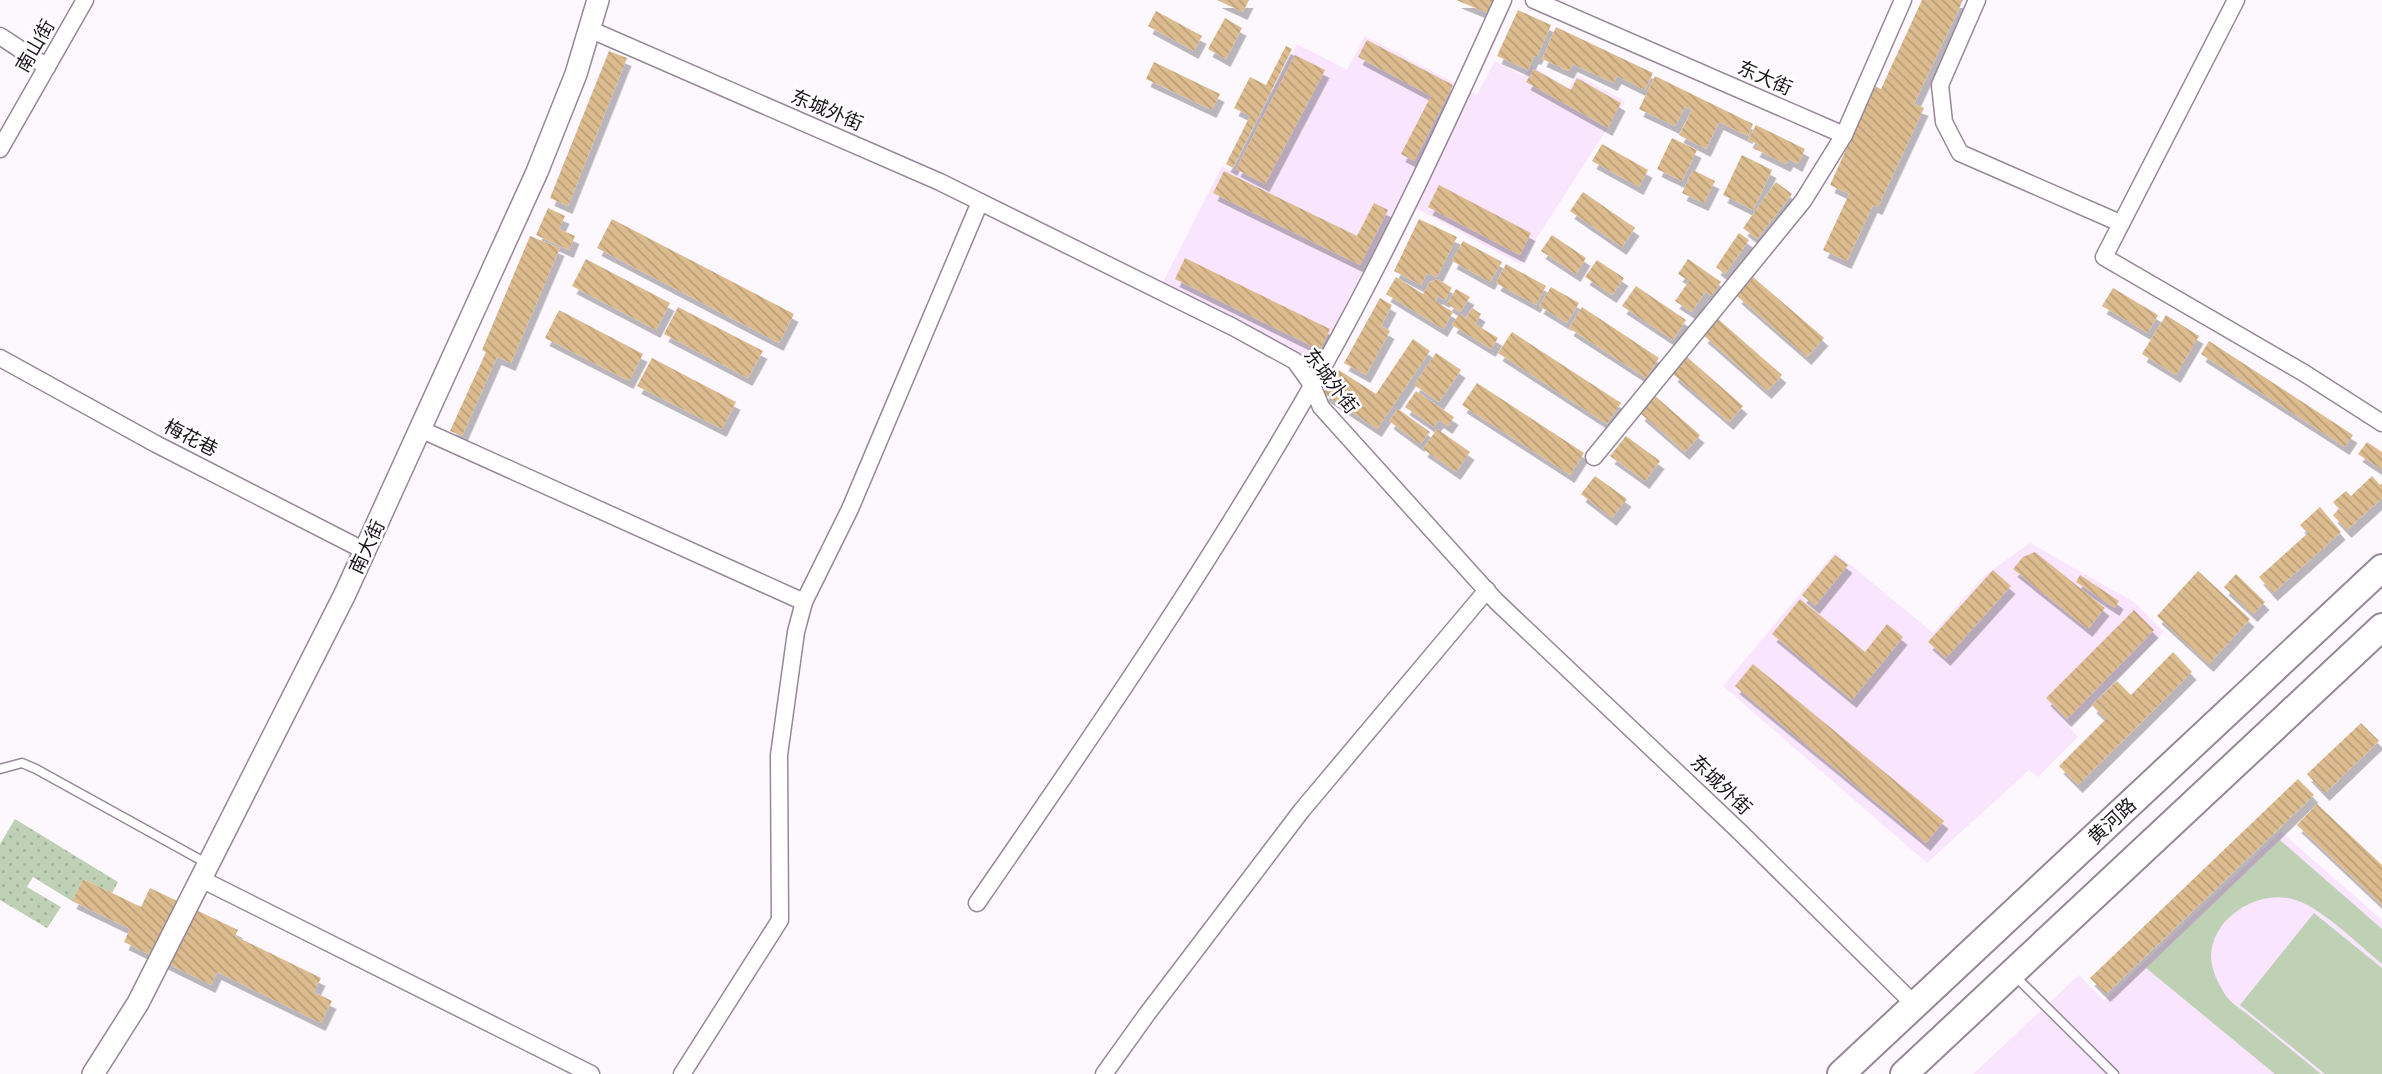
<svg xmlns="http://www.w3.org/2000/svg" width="2382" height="1074" viewBox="0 0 2382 1074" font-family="Arial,'Noto Sans SC',sans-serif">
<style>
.built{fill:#fae5fe}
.grass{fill:url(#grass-dots)}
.park{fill:#bfd1b4}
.building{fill:url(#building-back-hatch);filter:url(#shadow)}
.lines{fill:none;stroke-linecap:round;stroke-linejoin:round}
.service-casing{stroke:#968898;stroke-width:11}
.minor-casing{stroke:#968898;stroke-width:19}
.tertiary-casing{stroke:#968898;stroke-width:24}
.primary-casing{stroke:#968898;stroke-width:30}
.service{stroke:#fff;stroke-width:8}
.minor{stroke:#fff;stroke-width:16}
.tertiary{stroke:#fff;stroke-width:21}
.primary{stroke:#fff;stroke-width:26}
.labels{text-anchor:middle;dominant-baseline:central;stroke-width:5;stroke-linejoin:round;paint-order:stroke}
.street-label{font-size:19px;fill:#1b151c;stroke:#fff}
</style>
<defs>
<pattern id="grass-dots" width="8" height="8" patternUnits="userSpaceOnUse" patternTransform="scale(1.75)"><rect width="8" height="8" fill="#bfd1b4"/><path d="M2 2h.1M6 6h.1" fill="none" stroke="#a4b39a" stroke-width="1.8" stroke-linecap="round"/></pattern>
<pattern id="building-back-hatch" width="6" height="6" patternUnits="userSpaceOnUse" patternTransform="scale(1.75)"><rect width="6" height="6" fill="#dcbb8e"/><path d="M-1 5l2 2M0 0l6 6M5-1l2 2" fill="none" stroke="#bca07a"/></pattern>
<filter id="shadow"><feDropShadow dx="4.5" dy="8" stdDeviation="0" flood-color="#0004"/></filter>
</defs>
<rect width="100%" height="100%" fill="#fdf7fe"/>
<!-- built -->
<g class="built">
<polygon points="1365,36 1477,95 1495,61 1525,77 1531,66 1569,88 1577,75 1625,101 1520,264 1399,199 1317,362 1162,284 1222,166 1233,172 1297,44 1347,70"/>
<polygon points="2030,543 2134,602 2169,637 2163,633 2069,727 2078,737 2038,777 2029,770 1927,863 1723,686 1835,552 1933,633 1985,575"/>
<polygon points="2281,832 2382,920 2382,1074 1973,1074 2079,975 2104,1001"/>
</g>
<!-- grass -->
<polygon class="grass" points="15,819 118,882 112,893 83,879 72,901 33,877 27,887 61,907 47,928 0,900 0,844"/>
<!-- park -->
<g class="park">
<path d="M2280,840L2382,929V964C2359,945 2319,905 2292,899C2257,890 2212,918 2211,956C2211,970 2219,985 2226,996C2233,1005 2246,1013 2255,1020C2277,1038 2299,1056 2321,1074H2275L2146,968Z"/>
<polygon points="2314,913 2382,968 2382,1074 2325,1074 2240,1005"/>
</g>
<!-- building -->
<g class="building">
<polygon points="1217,0 1249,0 1243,12"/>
<polygon points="1456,0 1496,0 1490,14"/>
<polygon points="1922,0 1963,0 1914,104 1924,108 1878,207 1873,205 1847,261 1823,250 1849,194 1830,185 1875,86 1881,89"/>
<polygon points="1518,10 1551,25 1537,57 1534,56 1528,70 1497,56"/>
<polygon points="1156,11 1202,36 1194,51 1148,26"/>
<polygon points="1225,18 1242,28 1226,59 1208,49"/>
<polygon points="1556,27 1653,73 1645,90 1617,76 1613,83 1573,64 1569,71 1542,59"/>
<polygon points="1367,40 1453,85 1414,161 1401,154 1431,96 1358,57"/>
<polygon points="1286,46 1292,49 1233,168 1226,164 1250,116 1234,108 1250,77 1266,85"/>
<polygon points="609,51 627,58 568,206 550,198"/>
<polygon points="1295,55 1325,70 1265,184 1236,169"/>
<polygon points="1154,62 1220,94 1212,110 1146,79"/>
<polygon points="1534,69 1571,90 1577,78 1621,103 1608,128 1526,82"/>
<polygon points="1655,76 1753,124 1748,136 1719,122 1706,149 1679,135 1692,110 1685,107 1675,126 1639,109"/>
<polygon points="1756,125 1805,149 1798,164 1789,159 1786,164 1755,149 1758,144 1748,140"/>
<polygon points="1672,138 1697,150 1682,181 1657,169"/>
<polygon points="1602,144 1648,170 1639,187 1592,161"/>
<polygon points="1742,155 1772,170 1753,210 1723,195"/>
<polygon points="1693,170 1715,181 1704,203 1682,193"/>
<polygon points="1224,171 1357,236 1374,203 1388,210 1360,265 1213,193"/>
<polygon points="1776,182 1792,194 1757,239 1743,228"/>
<polygon points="1439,185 1531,233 1520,255 1428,207"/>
<polygon points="1583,192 1635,228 1622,247 1570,211"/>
<polygon points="548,208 565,216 559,229 575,236 569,250 536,235"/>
<polygon points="612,219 794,314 779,343 597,248"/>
<polygon points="1419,219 1457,237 1437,277 1427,273 1421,285 1394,271"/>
<polygon points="1739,233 1749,240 1725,274 1716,267"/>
<polygon points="1552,235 1586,258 1576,274 1541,251"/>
<polygon points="530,236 560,248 511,363 497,357 462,436 450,431 486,352 482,350"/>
<polygon points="1463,241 1502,262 1490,282 1452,261"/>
<polygon points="1185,258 1330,329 1320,350 1175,279"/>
<polygon points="586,259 670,303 656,330 572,286"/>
<polygon points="1688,259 1721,282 1712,296 1705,292 1692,312 1675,301 1689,281 1678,274"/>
<polygon points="1597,260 1624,278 1612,295 1585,277"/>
<polygon points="1506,264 1546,286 1536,305 1496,283"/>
<polygon points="1396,277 1423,294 1430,282 1438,279 1452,288 1445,300 1438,296 1435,301 1453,312 1443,329 1386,294"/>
<polygon points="1753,277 1824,338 1807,357 1737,296"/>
<polygon points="1636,286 1686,320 1673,340 1622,306"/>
<polygon points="1551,287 1579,303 1567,323 1539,306"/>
<polygon points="2113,288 2158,315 2148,333 2102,306"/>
<polygon points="1456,289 1470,297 1460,312 1447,304"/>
<polygon points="1380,298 1392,305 1381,326 1390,331 1366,375 1344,363"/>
<polygon points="678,307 763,351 748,378 664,334"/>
<polygon points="1582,307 1659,358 1646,378 1569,328"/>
<polygon points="1472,308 1481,314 1475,324 1498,338 1491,349 1452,325 1459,314 1466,318"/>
<polygon points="559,310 643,354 629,381 545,338"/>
<polygon points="2166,315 2199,336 2176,375 2142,354"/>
<polygon points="1718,319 1782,375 1767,391 1703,335"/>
<polygon points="1512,332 1621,403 1607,424 1498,353"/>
<polygon points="1413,339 1430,351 1377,429 1323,393 1339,370 1376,394"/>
<polygon points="2209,341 2353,435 2345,447 2201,354"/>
<polygon points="1436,353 1461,370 1439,402 1414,385"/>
<polygon points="1687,357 1743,406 1729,422 1673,374"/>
<polygon points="652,358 736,402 722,429 637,386"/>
<polygon points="1477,383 1584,453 1570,475 1462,405"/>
<polygon points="1416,391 1454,417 1448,426 1439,420 1434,427 1405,407"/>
<polygon points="1655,396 1700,435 1685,452 1640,413"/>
<polygon points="1398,409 1430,432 1420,444 1389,421"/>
<polygon points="1437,429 1470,452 1456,472 1423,449"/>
<polygon points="1626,436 1660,461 1645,481 1610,456"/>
<polygon points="2367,442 2382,452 2382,470 2358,454"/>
<polygon points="1595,476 1627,499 1612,518 1581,494"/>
<polygon points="2372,476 2380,485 2382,483 2382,498 2347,530 2333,515 2339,509 2333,502 2346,491 2351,496"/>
<polygon points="2320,507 2341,532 2273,593 2259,577 2308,533 2300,525"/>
<polygon points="2035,552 2105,608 2088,629 2013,569 2023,557"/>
<polygon points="1835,555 1848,565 1815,606 1802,595"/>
<polygon points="1993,570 2011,586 1946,658 1928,642"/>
<polygon points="2198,571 2250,619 2209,664 2157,616"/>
<polygon points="2236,574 2265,602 2253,614 2224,587"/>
<polygon points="2080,575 2119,601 2115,608 2076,582"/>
<polygon points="1800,599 1865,652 1887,624 1903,637 1852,700 1772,634"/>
<polygon points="2134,610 2154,630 2067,719 2046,698"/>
<polygon points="2173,652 2192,672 2078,785 2059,766 2106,719 2092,705 2117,681 2131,695"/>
<polygon points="1753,664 1944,821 1926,843 1735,686"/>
<polygon points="2361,723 2379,741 2325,793 2307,774"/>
<polygon points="2298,779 2314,795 2106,994 2090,978"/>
<polygon points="2317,804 2382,865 2382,905 2297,825"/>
<polygon points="83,879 141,907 150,888 238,930 235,936 321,978 314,992 332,1001 321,1023 217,972 211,985 124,942 130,929 72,901"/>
</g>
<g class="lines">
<!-- service casing -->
<g class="service-casing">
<g id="service">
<polyline points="0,769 22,763 36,769 208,864"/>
<polyline points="2014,975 2114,1074"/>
</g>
</g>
<!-- minor casing -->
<g class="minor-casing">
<g id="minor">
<polyline points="1534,0 1844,135 1903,0"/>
<polyline points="1977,0 1940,85 1944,122 1960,153 2120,223"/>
<polyline points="2236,0 2104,257 2304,373 2382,423"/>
<polyline points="589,29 940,182 1233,327 1295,361 1312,385 1321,407 1496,601 1740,832 1915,1005"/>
<polyline points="0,36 47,67"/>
<polyline points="0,149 85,0"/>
<polyline points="0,358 156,444 365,551"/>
<polyline points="420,429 804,602"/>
<polyline points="1594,457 1803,201 1844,135"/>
<polyline points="201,879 591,1074"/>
<path d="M977,903C1098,728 1219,551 1324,365C1390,247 1447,124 1503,0"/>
<polyline points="682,1074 780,920 779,755 796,632 804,602 850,509 980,202"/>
<polyline points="1104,1074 1147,1014 1302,810 1487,590"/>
</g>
</g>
<!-- tertiary casing -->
<g class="tertiary-casing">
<polyline id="tertiary" points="93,1074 138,1003 345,594 537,172 576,74 598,0"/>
</g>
<!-- primary casing -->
<g class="primary-casing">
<g id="primary">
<polyline points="1841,1074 2382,568"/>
<polyline points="1904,1074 2382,627"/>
</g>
</g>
<!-- service -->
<use href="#service" class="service"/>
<!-- minor -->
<use href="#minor" class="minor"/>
<!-- tertiary -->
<use href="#tertiary" class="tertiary"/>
<!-- primary -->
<use href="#primary" class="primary"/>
</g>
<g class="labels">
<!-- street labels -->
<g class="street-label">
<text transform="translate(35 46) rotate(-60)">南山街</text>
<text transform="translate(1765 78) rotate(24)">东大街</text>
<text transform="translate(827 110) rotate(23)">东城外街</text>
<text transform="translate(1331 381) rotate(53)">东城外街</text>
<text transform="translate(191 438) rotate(27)">梅花巷</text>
<text transform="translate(367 547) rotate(-65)">南大街</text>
<text transform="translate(1721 785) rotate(44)">东城外街</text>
<text transform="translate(2112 821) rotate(-43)">黄河路</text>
</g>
</g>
</svg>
